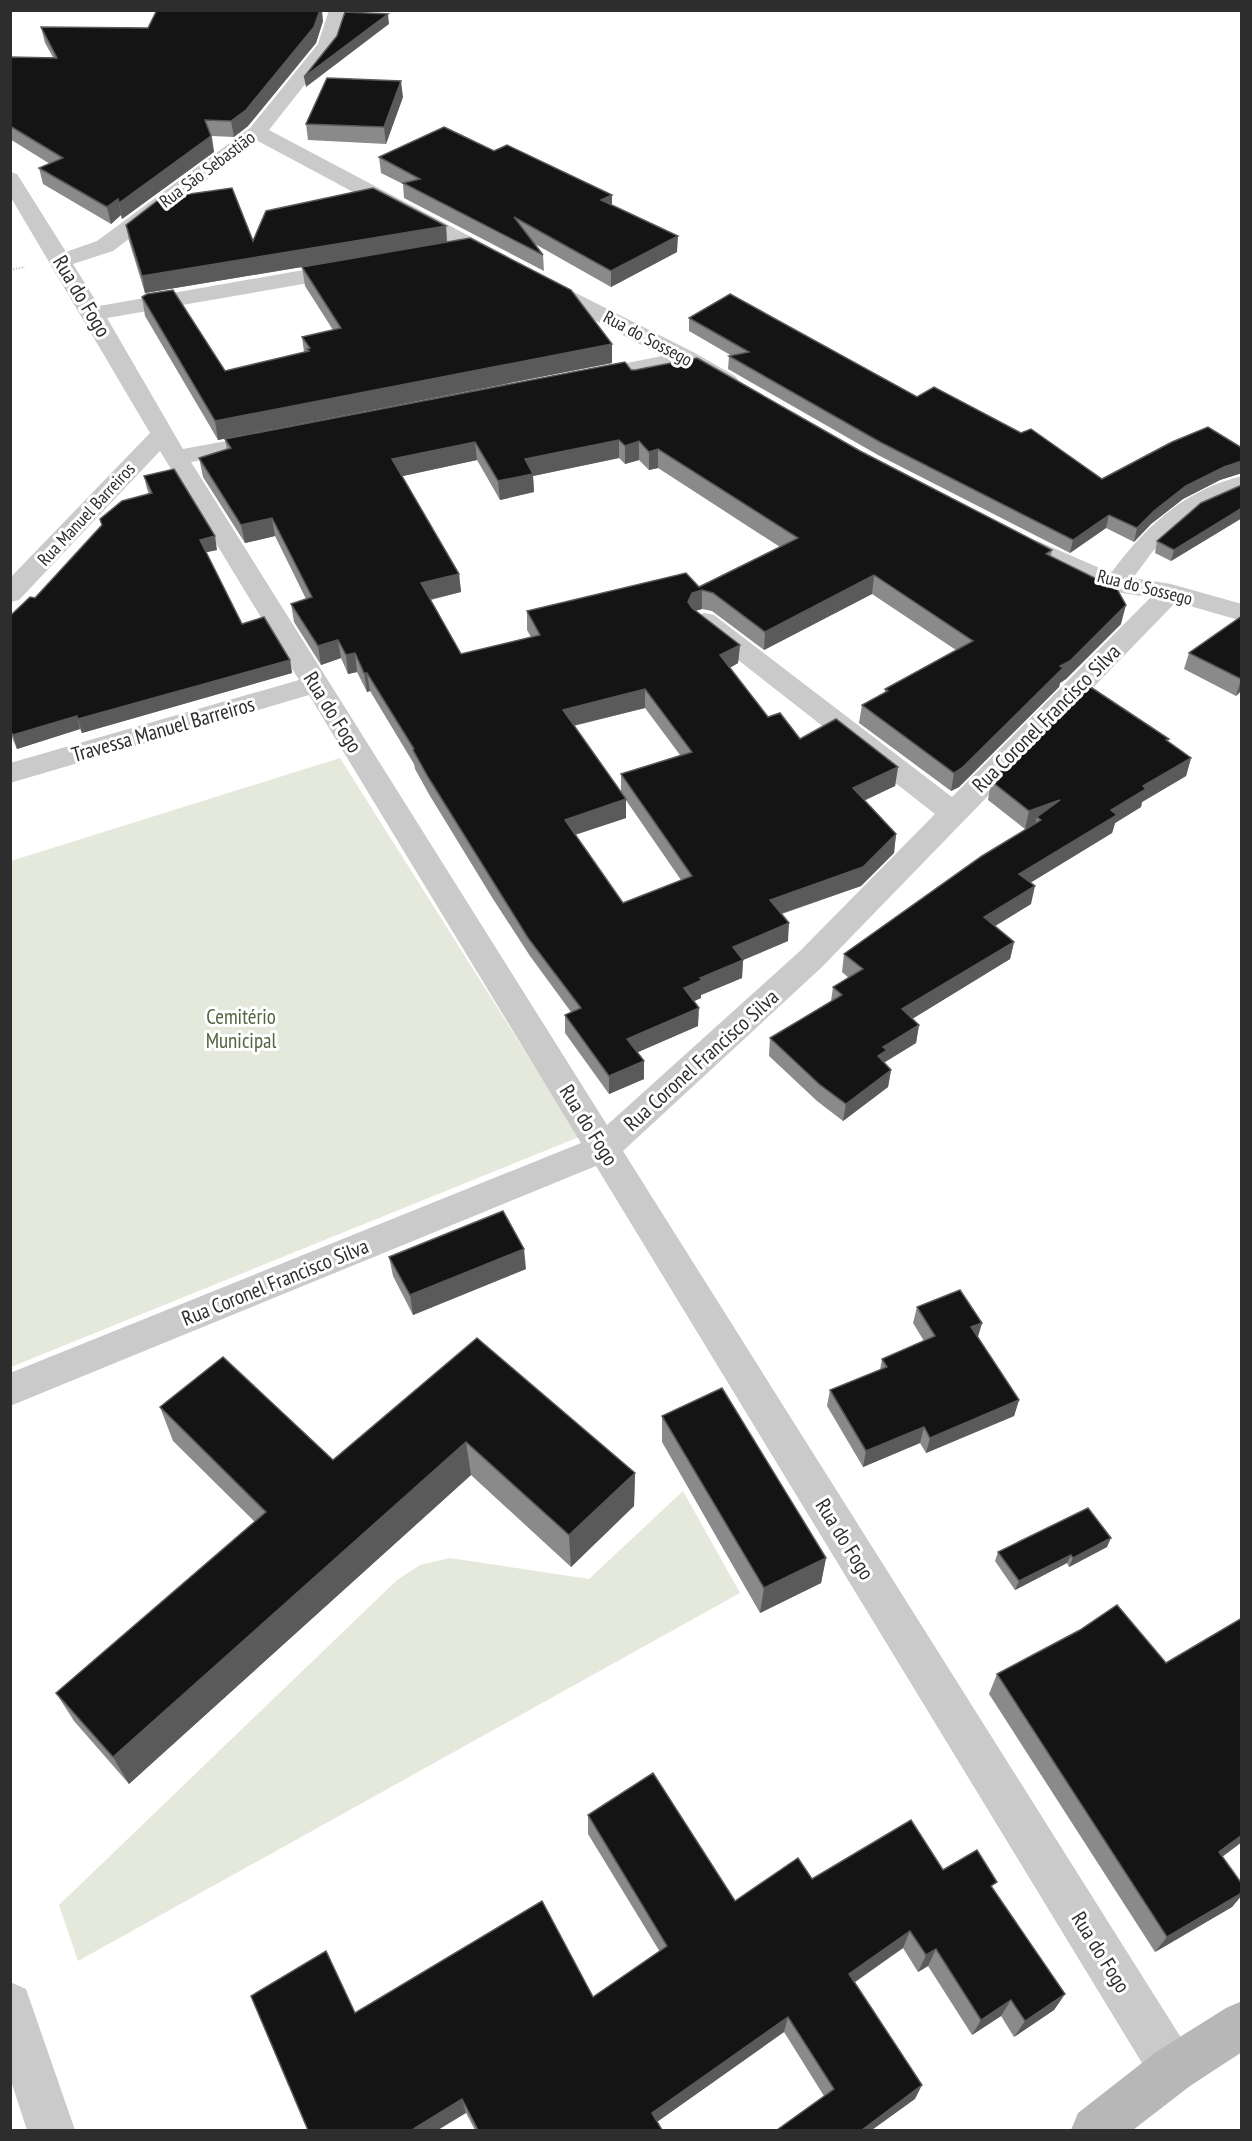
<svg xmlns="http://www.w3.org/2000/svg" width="1252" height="2141" viewBox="0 0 1252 2141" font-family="'PT Sans Narrow',sans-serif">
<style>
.green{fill:#e4e9db}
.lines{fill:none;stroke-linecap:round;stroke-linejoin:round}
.path{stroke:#cacaca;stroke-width:2;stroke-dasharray:1.5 1.5;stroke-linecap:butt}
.street{fill:#cacaca;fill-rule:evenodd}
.secondary{fill:#b7b7b7;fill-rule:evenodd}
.wall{fill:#8a8a8a;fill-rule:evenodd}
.shaded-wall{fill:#5a5a5a}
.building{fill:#141414;stroke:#5a5a5a;stroke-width:1.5;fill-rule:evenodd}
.labels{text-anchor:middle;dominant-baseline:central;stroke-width:6;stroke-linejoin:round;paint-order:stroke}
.far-street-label{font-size:18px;fill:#2d2d2d;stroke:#fff}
.street-label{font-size:21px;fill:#2d2d2d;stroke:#fff}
.park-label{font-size:21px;fill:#54643f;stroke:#fff}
</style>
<rect width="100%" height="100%" fill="#fff"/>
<!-- green -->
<g class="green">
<polygon points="340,758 579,1137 11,1367 11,861"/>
<polygon points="683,1491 740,1593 78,1961 59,1905 397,1580 420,1565 450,1558 589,1579"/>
</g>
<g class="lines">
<!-- path -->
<polyline class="path" points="10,270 25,267"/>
<!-- street -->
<g class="street">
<path d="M329,10H347L336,45L269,130L507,256L510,261L507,266L499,267L491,266L258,141L113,251L73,264L99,306L349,262L357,264L360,269L357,274L349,276L107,318L183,449L270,433L279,435L282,440L279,445L270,447L191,462L607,1125L800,951L935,814L696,627L692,621L696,615L705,613L714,615L952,797L1151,597C1137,595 1123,594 1110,590C1092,585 1027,560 1018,547L1022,542L1031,539L1040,542L1111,573C1145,527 1184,490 1242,476V492L1197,512L1153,551L1133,578L1171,584L1242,604V621L1176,602L822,967L623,1151L1190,2052L1197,2069L1190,2086L1173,2093L1156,2086L596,1166L10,1406V1373L581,1143L309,695L10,783V763L299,680L160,451L19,600L10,602V578L150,433L10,196V172L17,174L66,252L97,241L250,128L318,44Z"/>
<polygon points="542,276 695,353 735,376 739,381 735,386 727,388 719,386 681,366 585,385 577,383 573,378 577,373 662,356 534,288 531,283 534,278"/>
<polygon points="10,1982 26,1989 75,2130 27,2130 10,2078"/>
</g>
<!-- secondary -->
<polygon class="secondary" points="1242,2001 1242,2052 1190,2086 1133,2130 1071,2130 1078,2113 1156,2052 1226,2008"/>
</g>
<!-- wall -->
<g class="wall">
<polygon points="323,21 316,43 248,126 234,137 212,136 214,152 122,219 121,215 111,224 43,184 39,168 50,164 10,139 10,57 53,57 45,43 41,27 148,28"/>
<polygon points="403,97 386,144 308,140 306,124"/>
<polygon points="494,151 612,205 677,252 611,287 535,244 543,255 544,271 404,198 403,184 381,173 379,157"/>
<polygon points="126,225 253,241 446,226 447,242 612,344 612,363 218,440 145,316 142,297 225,371 304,352 302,337 333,330 305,286 302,267 355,258 145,293 129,241"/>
<polygon points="689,318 917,397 1102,479 1242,448 1242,473 1220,480 1183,499 1151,524 1134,542 1106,528 1070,553 878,455 728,369 729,356 732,356 689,331"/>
<path d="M631,370L860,451L1052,550L1051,556L1121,624L1066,679L1060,683L1059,687L959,787L951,791L859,723L862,705L885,692V689L956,650L872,594L764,650L712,611L702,609L695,611L740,645L738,663L730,668L768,717L800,739L898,767L895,786L864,800L896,834L894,853L861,886L782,914L788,941L743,960L742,978L701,995V998L694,1001L698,1026L637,1052L644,1061V1079L609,1094L565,1033V1015L571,1012L530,956L493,899L430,796L415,769L414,764L370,691L367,692L357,672L348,674L341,658L321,665L294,622L291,604L306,599L275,536L245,543L203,477L199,458L227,450L225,439ZM619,458L625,464L639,460L649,470L658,468L780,547L699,587L527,611V630L531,637L461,654L431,600L461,592L459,574L402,476L477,460L500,500L534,492L533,476ZM645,708L680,755L621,774V793L681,880L623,903L575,835L626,818L574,726Z"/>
<polygon points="144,476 217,550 206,552 242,624 290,660 292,673 82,733 80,729 17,749 10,733 10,616 35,598 149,494 147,489"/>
<polygon points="1242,485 1242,518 1171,561 1155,553 1157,541"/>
<polygon points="1242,616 1242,690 1236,696 1184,669 1189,653"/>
<polygon points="1169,739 1168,741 1191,758 1186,776 1142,802 1141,807 1115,823 1112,833 1030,883 1031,904 995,926 1014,942 1010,959 912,1019 919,1025 916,1043 885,1062 885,1063 891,1070 888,1087 843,1121 817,1101 769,1056 770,1038 831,1001 833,987 849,978 842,972 844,954 1030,827 1025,829 988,800 991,781"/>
<polygon points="389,1257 526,1269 413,1315 393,1276"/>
<polygon points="917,1307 982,1323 978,1337 1019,1400 1014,1416 926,1453 920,1443 863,1467 827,1406 830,1390 880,1370 882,1359 924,1341 913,1323"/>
<polygon points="477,1338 635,1473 634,1506 571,1567 471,1475 129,1784 74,1721 56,1693 255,1522 173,1441 160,1407 333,1460"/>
<polygon points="662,1416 826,1558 821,1583 760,1613 662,1442"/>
<polygon points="1107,1547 1069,1567 1067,1563 1015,1590 995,1561 998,1552"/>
<polygon points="997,1674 1222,1856 1242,1884 1242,1895 1232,1907 1155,1952 989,1694"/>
<polygon points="588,1815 735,1901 812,1879 943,1870 993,1889 1065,1994 1054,2010 1014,2037 1001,2016 972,2035 928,1966 918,1972 903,1948 854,1983 915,2099 824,2096 784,2032 657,2122 662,2130 475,2130 466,2113 355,2013 593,1997 660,1952 588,1834"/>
</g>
<!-- shaded-wall -->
<g class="shaded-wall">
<polygon points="320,10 322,10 323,21 316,43 248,126 234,137 231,121"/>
<polygon points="388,14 389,24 306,87 304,77"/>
<polygon points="401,81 403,97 386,144 384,127"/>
<polygon points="211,136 214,152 122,219 119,203"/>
<polygon points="612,195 612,210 601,200"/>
<polygon points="118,199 121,215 111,224 107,207"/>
<polygon points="446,226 447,243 145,293 142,276"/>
<polygon points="678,236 677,252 611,287 611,271"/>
<polygon points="612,344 612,363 218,440 215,421"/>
<polygon points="619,440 619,458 533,476 534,492 500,500 498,481 525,459"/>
<polygon points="639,441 639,460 625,464 625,446"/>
<polygon points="475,442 477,460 394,478 392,459"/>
<polygon points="658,449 658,468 649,470 649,452"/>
<polygon points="1242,461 1242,473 1220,480 1183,499 1151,524 1134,542 1137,528 1154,511 1186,486 1224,467"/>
<polygon points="1242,508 1242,518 1171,561 1174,550"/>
<polygon points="1109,515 1106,528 1070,553 1073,540"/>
<polygon points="272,518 275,536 245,543 241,525"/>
<polygon points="215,536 217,550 203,553 200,540"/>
<polygon points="459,574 461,592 423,601 421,583"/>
<polygon points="874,575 872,594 764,650 765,632"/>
<polygon points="702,590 702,609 691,612 688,602 692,593"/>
<polygon points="1126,605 1121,624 1066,679 1060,683 1059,687 959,787 951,791 954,773 1060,666"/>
<polygon points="338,640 341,658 321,665 318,646"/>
<polygon points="740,645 738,663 719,674 720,655"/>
<polygon points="355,653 357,672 348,674 346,655"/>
<polygon points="290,660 292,673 82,733 78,719"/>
<polygon points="364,673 367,673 370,691 367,692"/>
<polygon points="1241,679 1242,679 1242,690 1236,696"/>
<polygon points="645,689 645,708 563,728 563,710"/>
<polygon points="77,716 80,729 17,749 13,735"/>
<polygon points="1191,758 1186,776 1142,802 1141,807 1115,823 1112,833 1015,892 1019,874 1143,786"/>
<polygon points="898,767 895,786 851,807 853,788"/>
<polygon points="626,799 626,818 565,838 565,820"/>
<polygon points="1060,800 1041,820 1037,817 1035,825 1025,829 1029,811"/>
<polygon points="896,834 894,853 861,886 768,918 770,900"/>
<polygon points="1035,886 1031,904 980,935 984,917"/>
<polygon points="789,923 788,941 743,960 742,978 701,995 701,998 683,1006 684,988 700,978 733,947"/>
<polygon points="1014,942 1010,959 899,1027 902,1009"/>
<polygon points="699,1008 698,1026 627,1057 627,1039"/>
<polygon points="919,1025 916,1043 885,1062 884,1068 878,1056 883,1047"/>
<polygon points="644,1061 644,1079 609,1094 609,1076"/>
<polygon points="891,1070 888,1087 843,1121 846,1104"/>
<polygon points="524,1249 526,1269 413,1315 410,1295"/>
<polygon points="982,1323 977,1339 971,1327"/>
<polygon points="1019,1400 1014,1416 926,1453 930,1438"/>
<polygon points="924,1427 920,1443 863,1467 866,1451"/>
<polygon points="466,1442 471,1475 129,1784 113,1757"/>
<polygon points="635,1473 634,1506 571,1567 569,1535"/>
<polygon points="1111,1538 1107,1547 1069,1567 1073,1558"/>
<polygon points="1071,1555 1067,1563 1015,1590 1019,1581"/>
<polygon points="826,1558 821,1583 760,1613 764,1588"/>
<polygon points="1242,1835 1242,1842 1206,1869 1219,1852"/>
<polygon points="1242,1893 1242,1895 1232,1907 1155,1952 1167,1937"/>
<polygon points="910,1931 903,1948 843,1990 849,1974"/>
<polygon points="936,1949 928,1966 918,1972 926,1955"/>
<polygon points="1065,1994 1054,2010 1014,2037 1025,2021"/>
<polygon points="1011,2000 1001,2016 972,2035 981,2020"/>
<polygon points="788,2017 784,2032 651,2126 652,2113"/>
<polygon points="922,2085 915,2099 872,2130 862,2130"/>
<polygon points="462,2099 466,2113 438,2130 412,2130"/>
</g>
<!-- building -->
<g class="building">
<polygon points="157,10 320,10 314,27 246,110 231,121 205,120 211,136 119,203 118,199 107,207 39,168 63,158 10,126 10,57 57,58 41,27 148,28"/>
<polygon points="345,12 388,14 304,77 337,36"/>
<polygon points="327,78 401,81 384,127 306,124"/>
<polygon points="444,127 494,151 507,145 612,195 601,200 678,236 611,271 514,217 543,255 403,183 420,179 379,157"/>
<polygon points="232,188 253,241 266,211 373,188 446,226 142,276 126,225 161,198"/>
<polygon points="470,238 571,290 612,344 215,421 142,297 147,294 173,290 225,371 309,351 307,349 310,348 302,337 341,328 302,267"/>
<polygon points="730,294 917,397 934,387 1021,433 1031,429 1102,479 1172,442 1208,427 1242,448 1242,461 1224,467 1186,486 1154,511 1137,528 1109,515 1073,540 880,442 729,356 749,352 689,318"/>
<path d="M697,358L860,451L1052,550L1046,554L1117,589L1126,605L1070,661L1060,666L1063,668L962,768L954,773L862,705L888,691L885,689L973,641L874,575L765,632L713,593L702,590L692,593L688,602L692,608L740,645L720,655L768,717L780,713L800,739L836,719L898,767L853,788L896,834L863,867L770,900L789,923L733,947L743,960L700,978L702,980L684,988L699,1008L627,1039L644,1061L609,1076L565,1015L581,1008L528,938L492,880L428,777L413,750L414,749L367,673H364L355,653L346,655L338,640L318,646L291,604L312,597L272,518L241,525L199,458L231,448L225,439L625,362L631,370H635ZM619,440L625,446L639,441L649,452L658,449L798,538L699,587L686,573L527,611L540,635L461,654L421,583L459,574L392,459L475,442L498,481L533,474L525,459ZM645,689L692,752L621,774L692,876L623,903L565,820L626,799L563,710Z"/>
<polygon points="174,469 215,536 200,540 242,624 264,617 290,660 78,719 77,716 13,735 10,730 10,616 30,597 35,598 102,525 100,519 122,501 152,493 144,476"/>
<polygon points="1242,485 1242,508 1174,550 1157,541 1201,503"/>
<polygon points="1242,616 1241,679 1189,653"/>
<polygon points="1086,684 1169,739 1166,740 1191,758 1143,786 1146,789 1111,810 1117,815 1019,874 1035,886 984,917 1014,942 902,1009 919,1025 883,1047 887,1050 878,1056 891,1070 846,1104 819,1084 770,1038 842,995 833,987 863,969 844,954 982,856 1041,820 1037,817 1060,800 1029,811 991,781"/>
<polygon points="503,1211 524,1249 410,1295 389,1257"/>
<polygon points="960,1290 982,1323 971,1327 1019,1400 930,1438 924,1427 866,1451 830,1390 887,1367 882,1359 935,1336 917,1307"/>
<polygon points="477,1338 635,1473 569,1535 466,1442 113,1757 56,1693 266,1512 160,1407 223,1357 333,1460"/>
<polygon points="722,1388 826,1558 764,1588 662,1416"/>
<polygon points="1088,1508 1111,1538 1073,1558 1071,1555 1019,1581 998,1552"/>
<polygon points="1117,1605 1166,1663 1242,1618 1242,1835 1219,1852 1242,1884 1242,1893 1167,1937 997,1674 1080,1630"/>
<polygon points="653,1773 735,1901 798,1858 812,1879 911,1820 943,1870 977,1850 997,1882 991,1886 1065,1994 1025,2021 1011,2000 981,2020 936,1949 926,1955 910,1931 849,1974 922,2085 862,2130 777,2130 834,2089 788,2017 652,2113 662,2130 478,2130 462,2099 412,2130 308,2130 251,1996 326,1951 355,2013 542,1901 593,1997 667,1946 588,1815"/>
</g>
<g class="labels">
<!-- far-street labels -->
<g class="far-street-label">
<text transform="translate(207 169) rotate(-37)">Rua São Sebastião</text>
<text transform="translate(648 338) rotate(28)">Rua do Sossego</text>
<text transform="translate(86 514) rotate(-47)">Rua Manuel Barreiros</text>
<text transform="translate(1145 587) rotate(14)">Rua do Sossego</text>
</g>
<!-- street labels -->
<g class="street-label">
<text transform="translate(82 296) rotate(59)">Rua do Fogo</text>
<text transform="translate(333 712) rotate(58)">Rua do Fogo</text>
<text transform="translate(1046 718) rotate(-45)">Rua Coronel Francisco Silva</text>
<text transform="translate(163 729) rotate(-16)">Travessa Manuel Barreiros</text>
<text transform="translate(701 1060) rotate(-42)">Rua Coronel Francisco Silva</text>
<text transform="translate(589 1125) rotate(58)">Rua do Fogo</text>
<text transform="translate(275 1282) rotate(-22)">Rua Coronel Francisco Silva</text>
<text transform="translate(845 1539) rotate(58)">Rua do Fogo</text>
<text transform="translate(1101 1952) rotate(58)">Rua do Fogo</text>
</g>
<!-- park labels -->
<g class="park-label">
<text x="241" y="1016">Cemitério<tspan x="241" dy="24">Municipal</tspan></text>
</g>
</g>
<!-- border -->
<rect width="1252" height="2141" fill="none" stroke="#2d2d2d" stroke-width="24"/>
</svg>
